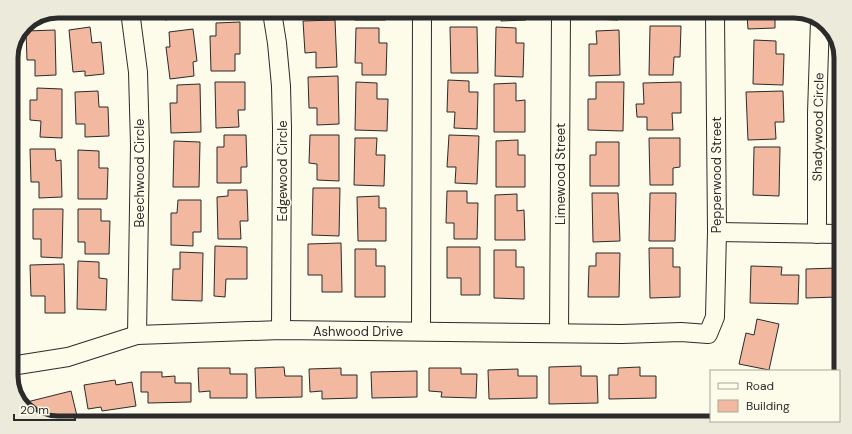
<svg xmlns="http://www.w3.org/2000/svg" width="852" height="434" viewBox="0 0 852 434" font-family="'DM Sans',sans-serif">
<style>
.building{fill:#f2b8a0;stroke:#2b2b2b}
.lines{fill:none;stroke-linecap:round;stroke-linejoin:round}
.street-casing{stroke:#2b2b2b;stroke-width:20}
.street{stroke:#fdfbea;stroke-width:18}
.labels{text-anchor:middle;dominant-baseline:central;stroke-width:3;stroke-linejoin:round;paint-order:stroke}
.street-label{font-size:13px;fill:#2b2b2b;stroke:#fdfbea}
.rim{fill:none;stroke:#2b2b2b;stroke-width:5}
</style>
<rect width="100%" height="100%" fill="#fdfbea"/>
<!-- building -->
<g class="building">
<polygon points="66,11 98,11 98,12 68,19"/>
<polygon points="163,12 190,12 190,16 165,20"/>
<polygon points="204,12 227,12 227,14 204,17"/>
<rect x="355" y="13" width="30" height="7"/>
<rect x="455" y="14" width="22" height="3"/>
<polygon points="501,14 526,14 526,20 501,21"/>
<polygon points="592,14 619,15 618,20 592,19"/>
<polygon points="645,15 672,15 672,19 646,19"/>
<polygon points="747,15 775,16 775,28 748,29"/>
<polygon points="335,20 337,67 316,68 316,52 305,53 303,21"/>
<polygon points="240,22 240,54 235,54 235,71 211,71 210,36 216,36 216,23"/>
<polygon points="650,26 681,26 680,57 674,57 673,75 649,75"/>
<polygon points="90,27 92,43 101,42 104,74 85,76 85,71 73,72 69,30"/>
<polygon points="450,27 477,27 478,73 451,73"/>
<polygon points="496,27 516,28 516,43 524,43 523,77 495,76"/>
<polygon points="356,28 379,28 379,43 387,43 386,75 362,75 362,63 355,63"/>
<polygon points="193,29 197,61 193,62 194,76 170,79 166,47 170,47 169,32"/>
<polygon points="55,30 56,75 35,76 35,60 27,60 26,31"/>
<polygon points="619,30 620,75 589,76 589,44 597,44 596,31"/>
<polygon points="754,40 776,41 776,54 784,54 783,85 753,84"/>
<polygon points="338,76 339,124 317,125 317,108 309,108 308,77"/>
<polygon points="448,80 469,81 469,92 478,92 477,129 454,128 455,112 447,112"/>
<polygon points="215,82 245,82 245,110 238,110 239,127 216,128"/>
<polygon points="356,82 377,83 377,99 388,99 387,131 355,130"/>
<polygon points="596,82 624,82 623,131 588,130 588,99 596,99"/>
<polygon points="681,82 681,113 672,113 673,130 647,130 647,117 637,117 636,104 644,104 643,83"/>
<polygon points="516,83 516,101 525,100 525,132 494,132 494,84"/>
<polygon points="200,84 201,132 171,133 170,103 177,103 177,85"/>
<polygon points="37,88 62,89 62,138 40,137 41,121 30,120 30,100 37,100"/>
<polygon points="98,91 99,107 108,107 109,136 85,137 85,124 76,124 75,92"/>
<polygon points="783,91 784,122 775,122 776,139 748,140 746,92"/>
<polygon points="224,135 246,135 247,167 241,167 241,183 217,183 217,147 224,147"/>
<polygon points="310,135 339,135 339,181 317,180 317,164 309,163"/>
<polygon points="449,135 479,136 477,184 455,183 456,167 447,167"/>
<polygon points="355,138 377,138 376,155 385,155 384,186 354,185"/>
<polygon points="649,138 680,138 680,167 673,168 673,185 650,185"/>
<polygon points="518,140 518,155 525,155 525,187 496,187 496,141"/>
<polygon points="174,141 200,142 199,187 173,187"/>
<polygon points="596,142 619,142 619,186 590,186 590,155 596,155"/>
<polygon points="754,147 780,147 779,196 753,195"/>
<polygon points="30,149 55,149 56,161 61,160 62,197 39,198 39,182 31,182"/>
<polygon points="78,150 99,151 99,168 108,168 107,199 78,199"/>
<polygon points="313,188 340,188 339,236 312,235"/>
<polygon points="228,190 247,190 248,221 240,221 241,239 218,239 217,197 228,196"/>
<polygon points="447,191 467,191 467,203 478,203 477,239 454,239 454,223 446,223"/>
<polygon points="592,193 618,193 620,241 593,242"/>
<polygon points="650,193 676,193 675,241 649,241"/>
<polygon points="517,194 517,211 524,210 525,240 495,240 495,195"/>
<polygon points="379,196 379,208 386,208 386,241 358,241 357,197"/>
<polygon points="178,200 201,200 201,232 193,232 193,246 171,245 171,213 177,213"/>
<polygon points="33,209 63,209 62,258 41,257 41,239 33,239"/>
<polygon points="78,209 101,209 101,221 110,221 109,254 85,254 85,242 78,242"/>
<polygon points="341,243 342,292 322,292 322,275 308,275 308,244"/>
<polygon points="215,246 247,247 247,279 226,279 225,297 214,296"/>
<polygon points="447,247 480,247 480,295 461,295 461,278 447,278"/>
<polygon points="649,248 673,248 673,267 680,267 680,297 650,298"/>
<polygon points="355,249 376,249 376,266 385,266 385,297 355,297"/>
<polygon points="494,250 516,250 516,267 524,267 524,299 494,298"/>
<polygon points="180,252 203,253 202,301 172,300 173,269 180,269"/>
<polygon points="596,253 620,253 619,297 588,297 589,266 596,266"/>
<polygon points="78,261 99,262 99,278 107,279 106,310 77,309"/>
<polygon points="64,264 65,313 45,313 45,296 31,296 30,265"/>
<polygon points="751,266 782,267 781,275 799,275 798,304 750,303"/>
<polygon points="837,268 837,297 806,298 806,269"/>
<polygon points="757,319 779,324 769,370 739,364 746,333 754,335"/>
<polygon points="581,366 581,376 597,376 598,403 549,404 549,367"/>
<polygon points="284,367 285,376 302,376 302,397 256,398 255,368"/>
<polygon points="640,367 640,376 656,376 656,398 609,399 609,375 618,375 618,368"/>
<polygon points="198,368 230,368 230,374 247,374 247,398 210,398 210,391 199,392"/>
<polygon points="341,368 341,375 357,375 357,398 322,399 322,391 310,392 309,369"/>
<polygon points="429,368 461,368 461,374 477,374 476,398 441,397 442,392 429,391"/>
<polygon points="518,369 518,376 537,376 537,398 489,399 488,370"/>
<polygon points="417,371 417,397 372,398 371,372"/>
<polygon points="141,372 162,372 162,377 175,376 175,383 191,383 191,402 148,403 148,392 141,392"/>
<polygon points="115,380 116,385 132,382 136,406 102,411 101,407 88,409 84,385"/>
<polygon points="71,391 77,416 70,418 37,418 29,411 27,402"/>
<rect x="360" y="419" width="31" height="1"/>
<polygon points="749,421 774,421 775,423 746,423"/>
</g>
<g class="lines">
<!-- street casing -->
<g class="street-casing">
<g id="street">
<polyline points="130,11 138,72 140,145 137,335"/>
<polyline points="272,12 277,43 281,86 282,128 281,330"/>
<polyline points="717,232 838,234"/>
<polyline points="817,234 817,113 820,20"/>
<polyline points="421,331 422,13"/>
<polyline points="559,333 561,14"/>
<polyline points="11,366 68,357 137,335 281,330 622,334 681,332 708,334 715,317 717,232 715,15"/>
</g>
</g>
<!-- street -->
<use href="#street" class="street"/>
</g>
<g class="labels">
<!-- street labels -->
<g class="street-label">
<text transform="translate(818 127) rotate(-89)">Shadywood Circle</text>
<text transform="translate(282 171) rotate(-90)">Edgewood Circle</text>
<text transform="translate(139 173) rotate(-90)">Beechwood Circle</text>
<text transform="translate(560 174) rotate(-90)">Limewood Street</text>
<text transform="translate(716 175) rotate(-90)">Pepperwood Street</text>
<text x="358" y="331">Ashwood Drive</text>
</g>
</g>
<!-- crop -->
<path d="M0 0H852V434H0ZM58 18H794A40 40 0 0 1 834 58V376A40 40 0 0 1 794 416H58A40 40 0 0 1 18 376V58A40 40 0 0 1 58 18Z" fill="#eceadb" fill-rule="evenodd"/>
<path class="rim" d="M58 18H794A40 40 0 0 1 834 58V376A40 40 0 0 1 794 416H58A40 40 0 0 1 18 376V58A40 40 0 0 1 58 18Z"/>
<!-- legend -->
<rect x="710" y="370" width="130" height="52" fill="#fdfbea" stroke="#a9a89e"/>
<rect x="718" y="383" width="20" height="6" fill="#fdfbea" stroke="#a9a89e"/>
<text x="746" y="390" font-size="12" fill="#2b2b2b">Road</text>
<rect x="718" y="400" width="20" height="12" fill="#f2b8a0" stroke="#a9a89e"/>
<text x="746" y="410" font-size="12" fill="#2b2b2b">Building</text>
<!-- scale -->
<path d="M14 414v6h61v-6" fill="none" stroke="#2b2b2b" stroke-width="2"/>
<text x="20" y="414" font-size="12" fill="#2b2b2b" stroke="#fdfbea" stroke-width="3" paint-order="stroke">20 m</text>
</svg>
